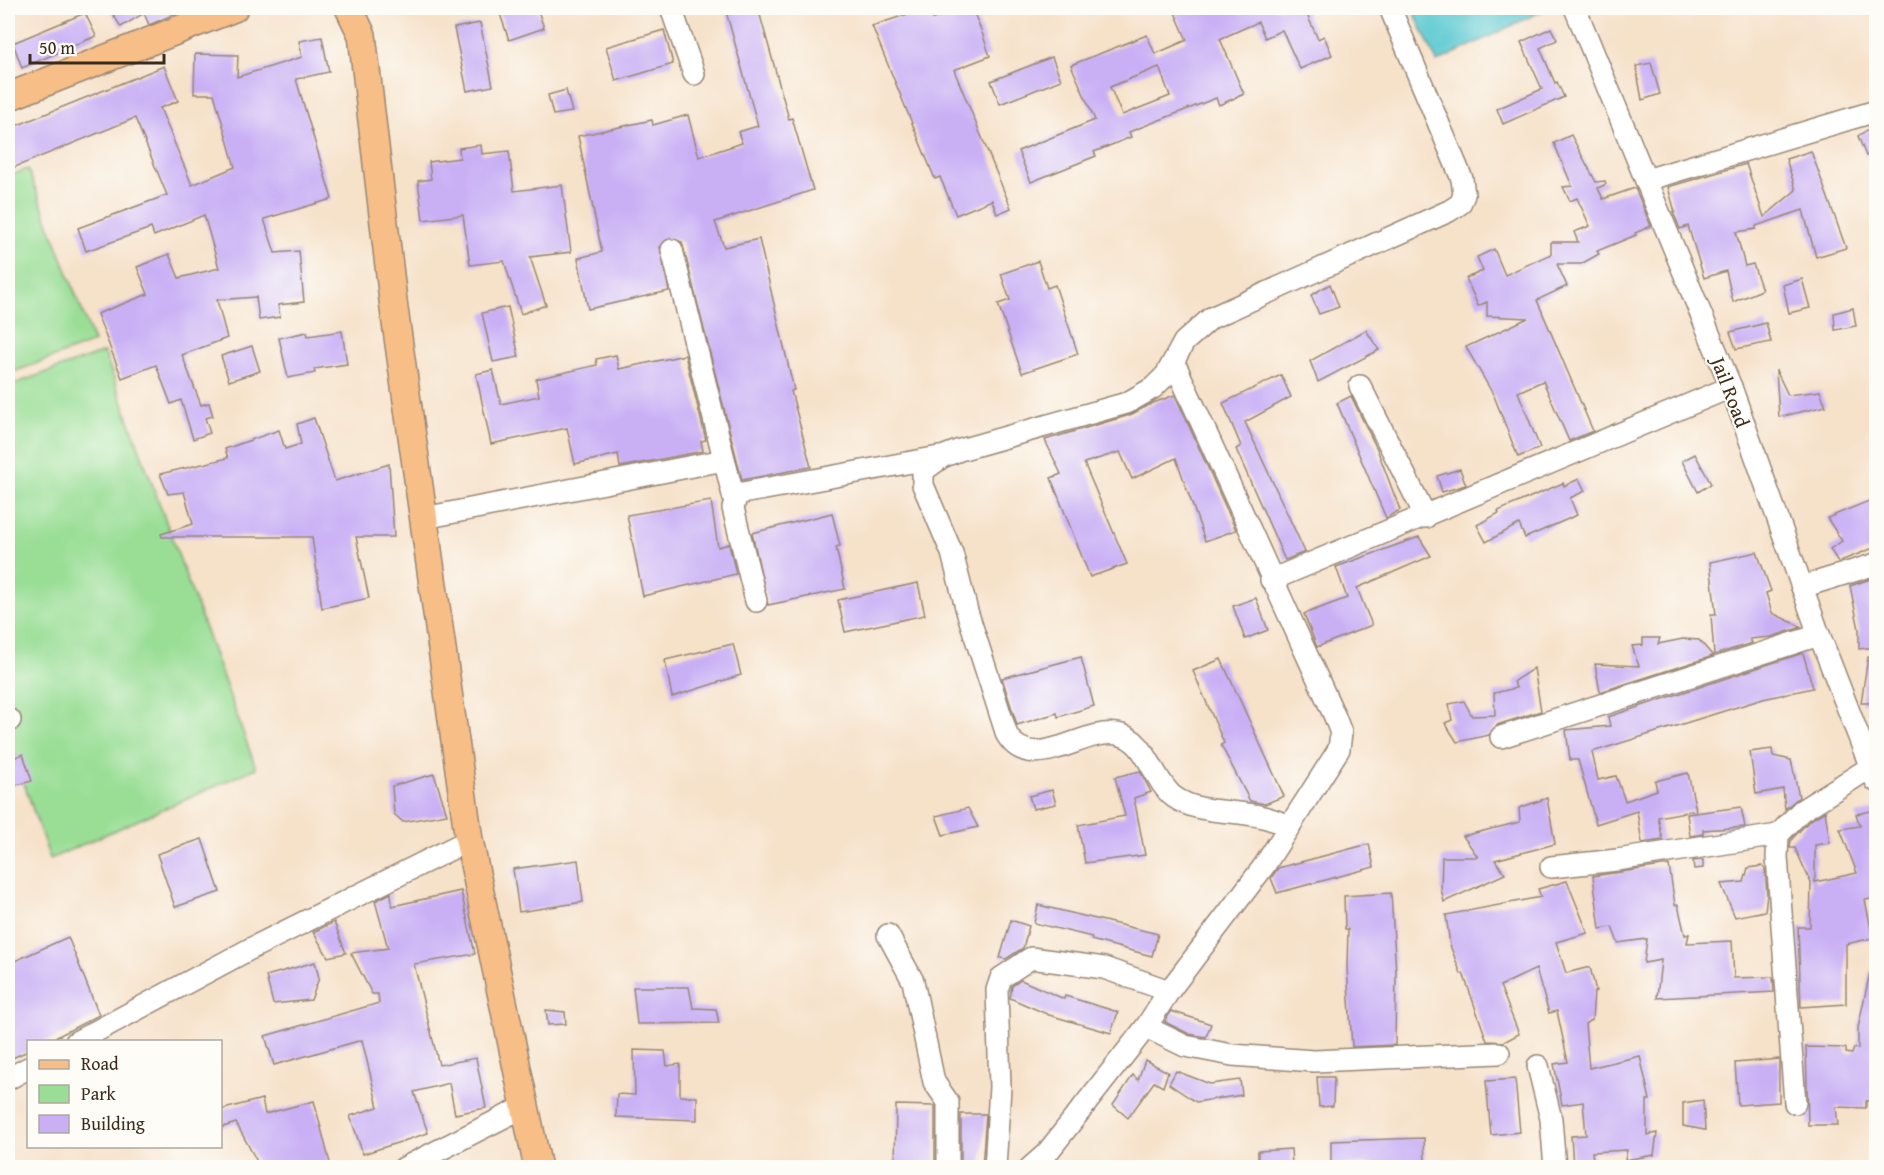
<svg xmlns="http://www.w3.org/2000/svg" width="1884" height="1175" viewBox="0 0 1884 1175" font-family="'Gentium Book Plus',serif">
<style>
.green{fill:#9ade96;stroke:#6a845a;stroke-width:1.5}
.water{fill:#5cc9d2;stroke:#4c7a78;stroke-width:1.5}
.building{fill:#c9b0f5;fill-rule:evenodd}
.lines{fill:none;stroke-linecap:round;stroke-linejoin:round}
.minor-casing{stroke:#988674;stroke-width:24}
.major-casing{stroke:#988674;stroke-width:30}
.minor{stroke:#fff;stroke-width:21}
.major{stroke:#f7be87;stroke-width:27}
.labels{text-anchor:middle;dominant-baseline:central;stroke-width:4.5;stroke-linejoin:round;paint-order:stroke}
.street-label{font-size:20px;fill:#3b2a1e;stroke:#fdfcf7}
</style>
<rect width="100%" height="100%" fill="#fdfcf7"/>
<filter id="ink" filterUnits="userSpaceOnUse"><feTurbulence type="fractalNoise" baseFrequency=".0167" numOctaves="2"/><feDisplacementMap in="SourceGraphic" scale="12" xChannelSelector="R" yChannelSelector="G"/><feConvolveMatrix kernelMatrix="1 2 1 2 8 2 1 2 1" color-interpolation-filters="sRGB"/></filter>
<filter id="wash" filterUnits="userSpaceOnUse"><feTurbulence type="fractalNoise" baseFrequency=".008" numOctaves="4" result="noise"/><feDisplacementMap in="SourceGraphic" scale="24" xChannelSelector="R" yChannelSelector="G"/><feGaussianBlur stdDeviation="1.35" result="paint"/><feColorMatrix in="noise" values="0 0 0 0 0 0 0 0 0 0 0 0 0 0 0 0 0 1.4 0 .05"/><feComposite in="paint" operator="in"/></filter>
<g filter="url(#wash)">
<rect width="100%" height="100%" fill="#f6e1c9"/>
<!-- green -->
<g class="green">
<polygon points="28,169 94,342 8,374 8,176"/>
<polygon points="104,352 256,768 50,859 8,737 8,386"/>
</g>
<!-- water -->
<polygon class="water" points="1412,8 1545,8 1546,9 1437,62"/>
<g id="blocks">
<!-- building -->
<g class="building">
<polygon points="109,8 188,8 149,25 144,13 121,27"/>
<polygon points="498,8 537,8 544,28 509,40"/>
<polygon points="725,8 758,8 789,119 792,118 813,190 715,222 724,247 759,239 794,390 791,391 811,467 742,480 682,242 670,238 660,247 669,291 588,309 578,258 602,252 578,136 652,120 653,125 688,115 699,157 742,143 738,132 758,126"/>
<polygon points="926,8 928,8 933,19 961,8 972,8 981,30 990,56 954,70 1011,208 997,214 992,200 956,215 940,177 935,179 872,26"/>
<path d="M1173,8H1304L1318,39L1324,36L1332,55L1300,69L1282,30L1265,38L1258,22L1220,39L1244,94L1219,105L1216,98L1129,132L1131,137L1094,152L1096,156L1031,182L1018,151L1095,120L1071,65L1147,35L1155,54L1187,40ZM1159,67L1170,96L1122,115L1110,87Z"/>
<polygon points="85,13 96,36 22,68 13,43"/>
<polygon points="480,23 493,86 467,91 454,28"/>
<polygon points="1551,28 1557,40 1540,48 1555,83 1557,82 1564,97 1503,124 1497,109 1542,89 1521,42"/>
<polygon points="664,30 673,64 616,81 606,47"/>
<polygon points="322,37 329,72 296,79 332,199 264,219 275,253 299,251 304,302 278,305 280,317 259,320 256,297 217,300 227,338 182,355 201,405 209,403 213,416 205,418 210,433 193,439 181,400 171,404 156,365 122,378 97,314 148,294 137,267 169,254 179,278 219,268 204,215 154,236 151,228 86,251 78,228 167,195 135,118 8,170 8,129 164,66 178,101 160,108 192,185 235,167 214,94 194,94 195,54 238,55 237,77 302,57 299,41"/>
<polygon points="1052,57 1061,80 1000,104 991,81"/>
<polygon points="1651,63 1660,94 1642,100 1636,66"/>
<polygon points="566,90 572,112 553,115 548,95"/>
<polygon points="1870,128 1876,142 1876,151 1866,156 1858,136"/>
<polygon points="1571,135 1596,182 1605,181 1606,184 1598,188 1603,199 1635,188 1651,226 1635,233 1636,235 1597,251 1599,254 1581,264 1557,264 1567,286 1537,300 1593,431 1569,441 1543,381 1518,392 1540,448 1518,457 1494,396 1466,347 1528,318 1487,316 1487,302 1478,306 1466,278 1483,271 1477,257 1494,249 1505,275 1551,254 1551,242 1578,242 1574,232 1590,226 1577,198 1570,201 1563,187 1572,186 1554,143"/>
<polygon points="481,145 482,154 509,151 514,191 562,185 571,252 530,257 546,305 521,314 504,261 470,265 463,215 423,220 418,181 431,179 429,162 460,158 459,148"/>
<polygon points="1811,151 1846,248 1816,257 1803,210 1756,226 1756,229 1736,232 1745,266 1753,264 1762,290 1733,302 1726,271 1704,278 1688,226 1680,229 1673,212 1675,212 1668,187 1746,164 1764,217 1796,190 1786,159"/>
<polygon points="1038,261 1047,288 1055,285 1078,354 1022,373 998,304 1010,300 1001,274"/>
<polygon points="1802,279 1810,308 1789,313 1783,285"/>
<polygon points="1330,284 1339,307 1319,314 1311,295"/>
<polygon points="508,307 519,357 493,362 482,313"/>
<polygon points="1853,308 1856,326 1835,330 1834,313"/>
<polygon points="1766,323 1771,342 1736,349 1730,332"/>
<polygon points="1366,330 1379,350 1318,382 1310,361"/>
<polygon points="342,331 347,364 314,369 315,373 288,378 279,338 307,332 308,336"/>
<polygon points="252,346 260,371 229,381 221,356"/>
<polygon points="616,355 619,369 685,355 706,440 701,441 703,451 620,467 618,454 575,464 567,428 491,444 476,374 493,370 501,404 539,396 536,379 597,365 596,359"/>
<polygon points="1776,370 1788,395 1820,391 1826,406 1779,417"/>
<polygon points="1281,375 1291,397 1245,422 1305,552 1285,560 1236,449 1241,446 1223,403"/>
<polygon points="1175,395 1236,530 1205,541 1176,458 1132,479 1120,452 1084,463 1127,564 1090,577 1051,478 1061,474 1045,440 1130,415 1153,403"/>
<polygon points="1351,396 1377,449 1400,510 1386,518 1337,403"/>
<polygon points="314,418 335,481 389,464 394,537 356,537 369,598 322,608 312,537 162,537 161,534 193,524 184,492 168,494 160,474 228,458 225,449 279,430 285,449 301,444 297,424"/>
<polygon points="1695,454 1711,484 1698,492 1682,461"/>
<polygon points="1460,469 1466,485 1442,492 1437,476"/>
<polygon points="1579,479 1585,491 1570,498 1577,515 1525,538 1519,524 1486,542 1477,525 1499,513 1498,511 1563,483 1564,486"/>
<polygon points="1876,498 1876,547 1838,562 1830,549 1842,541 1827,518"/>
<polygon points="711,501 718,547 729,544 736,574 643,596 627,515"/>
<polygon points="832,513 840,546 836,547 845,589 768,605 752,533"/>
<polygon points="1419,537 1431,556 1357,588 1372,625 1317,647 1304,614 1347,598 1336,567"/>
<polygon points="1757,552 1771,591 1766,593 1772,613 1802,627 1771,637 1750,639 1752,643 1714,655 1711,615 1716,615 1710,562"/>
<polygon points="1876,577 1876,647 1859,649 1859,629 1850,586"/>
<polygon points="918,583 925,615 845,632 838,600"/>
<polygon points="1256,598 1268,630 1245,639 1233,606"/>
<polygon points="1643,638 1660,638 1658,644 1683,639 1699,640 1713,656 1600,692 1595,664 1639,666 1632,646 1643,645"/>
<polygon points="733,644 741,675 672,697 665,660"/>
<polygon points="1803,653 1813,688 1763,699 1592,752 1598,780 1616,776 1625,801 1657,790 1655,781 1688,773 1696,810 1658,817 1663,840 1642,843 1637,811 1596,824 1578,760 1570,760 1566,730 1610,726 1608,717"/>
<polygon points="1081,657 1094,706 1058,717 1057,713 1017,725 1002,678"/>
<polygon points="1868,657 1876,658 1876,703 1861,703"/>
<polygon points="1221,659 1284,796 1265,804 1250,801 1221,745 1224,743 1193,671"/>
<polygon points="1534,668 1541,711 1497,725 1489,735 1457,742 1445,723 1452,720 1449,704 1464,701 1472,716 1495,715 1494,693 1516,688 1514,681"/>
<polygon points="1772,749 1773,756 1791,760 1799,797 1785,809 1783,789 1756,794 1750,752"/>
<polygon points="23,754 32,781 8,787 8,760"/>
<polygon points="1140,771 1151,792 1134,798 1145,855 1085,863 1078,825 1125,816 1115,777"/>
<polygon points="434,774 447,814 403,822 394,814 392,786"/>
<polygon points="1052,790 1056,804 1033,809 1029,796"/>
<polygon points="1547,798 1555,844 1495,860 1505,874 1444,902 1441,889 1442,857 1478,857 1463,836 1520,822 1519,808"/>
<polygon points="1741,807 1745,827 1703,830 1703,834 1690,836 1687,814"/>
<polygon points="968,808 978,827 943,835 936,816"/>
<polygon points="1876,810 1876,848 1869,850 1876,883 1876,898 1865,900 1873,938 1846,944 1846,1004 1801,1007 1798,927 1810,927 1811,883 1795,848 1790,848 1791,840 1809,821 1825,811 1830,843 1815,845 1815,882 1857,873 1840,829 1860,826 1856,814"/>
<polygon points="202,839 220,892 175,907 157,854"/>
<polygon points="1369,844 1374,867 1277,893 1271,878 1278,868"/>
<polygon points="578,860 583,902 519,912 513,869"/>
<polygon points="1703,860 1703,868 1694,869 1693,861"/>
<polygon points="1669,865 1675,905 1678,905 1685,935 1689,934 1687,943 1732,941 1734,978 1773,977 1774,992 1657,998 1661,960 1644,963 1647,939 1618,943 1612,927 1600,929 1593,876"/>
<polygon points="1762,866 1765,869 1767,894 1765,911 1735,917 1721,884 1744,882 1748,868"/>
<polygon points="1567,881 1588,933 1556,942 1566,973 1590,967 1596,991 1594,992 1592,1020 1585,1024 1589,1068 1640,1056 1650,1100 1647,1100 1647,1135 1657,1133 1654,1155 1625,1160 1627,1150 1592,1152 1594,1167 1573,1167 1571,1136 1586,1135 1583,1102 1562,1105 1554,1064 1568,1062 1557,1011 1549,1013 1536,969 1500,986 1519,1034 1504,1042 1487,1041 1463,973 1461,974 1450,945 1446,915 1541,897 1538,889"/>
<polygon points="461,891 475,954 414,964 439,1065 476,1058 486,1108 455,1114 449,1083 414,1092 428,1133 363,1154 350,1116 378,1107 362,1040 274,1065 265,1036 379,1003 378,994 372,994 351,953 388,948 375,901 391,893 392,906"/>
<polygon points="1391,893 1396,972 1395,1045 1352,1047 1347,967 1348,929 1345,929 1344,896"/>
<polygon points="1038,905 1158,934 1152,956 1091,940 1092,937 1034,923"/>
<polygon points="1011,920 1029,926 1023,948 1006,959 1000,958"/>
<polygon points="334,922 346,953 328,957 313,932"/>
<polygon points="68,937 99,1015 49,1041 28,1041 28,1051 8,1060 8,964"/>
<polygon points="315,962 319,978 311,1000 273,1004 266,976"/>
<polygon points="1870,972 1876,973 1876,1100 1866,1101 1866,1108 1836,1107 1838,1125 1808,1125 1806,1047 1846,1048 1846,1053 1852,1054 1854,1048 1858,1049 1858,1028"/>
<polygon points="1021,980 1064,999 1065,996 1118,1012 1111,1033 1049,1015 1010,998 1012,986"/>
<polygon points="633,987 689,987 693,1008 716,1009 719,1023 637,1024"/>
<polygon points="546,1010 565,1012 566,1024 548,1025"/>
<polygon points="1171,1011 1211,1024 1206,1037 1189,1034 1165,1022"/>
<polygon points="634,1050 665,1051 667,1066 680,1064 680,1096 697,1097 697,1120 616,1117 617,1094 635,1095"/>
<polygon points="1779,1059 1779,1102 1738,1105 1735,1063"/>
<polygon points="1145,1060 1168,1072 1163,1087 1154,1082 1128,1118 1113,1105 1133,1075 1138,1080"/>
<polygon points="1176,1071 1210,1084 1240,1080 1242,1095 1196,1102 1169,1084"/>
<polygon points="1317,1077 1334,1077 1333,1106 1319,1107"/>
<polygon points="1515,1079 1520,1132 1491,1135 1486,1081"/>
<polygon points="262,1099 265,1114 314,1101 331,1167 260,1167 236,1123 220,1128 220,1110"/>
<polygon points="1703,1100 1705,1130 1683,1126 1683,1103"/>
<polygon points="896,1105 935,1106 935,1167 895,1167"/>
<polygon points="961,1114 986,1114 982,1167 961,1167"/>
<polygon points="1424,1138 1425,1163 1331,1165 1331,1141"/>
<polygon points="1291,1149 1292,1166 1258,1167 1258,1151"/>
</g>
</g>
</g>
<g filter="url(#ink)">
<use href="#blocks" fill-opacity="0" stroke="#988674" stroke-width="1.5"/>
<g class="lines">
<!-- minor casing -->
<g class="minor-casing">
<g id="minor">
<polyline points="671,8 694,74"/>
<polyline points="1575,8 1731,387 1817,629 1876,781"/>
<polyline points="1646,180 1876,111"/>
<polyline points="672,250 734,499"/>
<polyline points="1360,386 1426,517"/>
<polyline points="424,518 724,460"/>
<polyline points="1271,580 1731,387"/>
<polyline points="1802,587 1876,564"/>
<polyline points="756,601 733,508 737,494 939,457"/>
<polyline points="8,722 10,720"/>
<polyline points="1501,737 1819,635"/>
<path d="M1290,826C1281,823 1272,819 1263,817C1235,809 1199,815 1174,797C1152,780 1147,738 1117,734C1082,728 1032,776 1007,735L967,611L952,553L923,485V471L942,457L960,450L1127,403L1153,388L1166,375L1184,342L1211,318L1449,211L1460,204L1464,195L1462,179L1390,8"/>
<polyline points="1551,867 1617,860 1778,835"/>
<polyline points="888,935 913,981 934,1082 948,1102 948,1168"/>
<polyline points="1146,1027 1185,1046 1232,1055 1314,1061 1499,1053"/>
<polyline points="76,1042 250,949 469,840"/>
<polyline points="1538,1066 1551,1119 1555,1168"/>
<polyline points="8,1079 28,1068"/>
<polyline points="1795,1103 1777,857 1778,835 1801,811 1871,767"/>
<polyline points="404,1168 524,1107"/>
<polyline points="995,1168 1000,1087 997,990 1001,978 1031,958 1104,968 1169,991"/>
<polyline points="1030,1168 1047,1153 1146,1027 1169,991 1264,866 1339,749 1341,733 1335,717 1174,362"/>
</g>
</g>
<!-- major casing -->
<g class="major-casing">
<g id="major">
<polyline points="349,8 362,35 394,309 469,840 538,1168"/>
<polyline points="8,97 234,8"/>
</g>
</g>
<!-- minor -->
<use href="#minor" class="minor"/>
<!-- major -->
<use href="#major" class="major"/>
</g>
</g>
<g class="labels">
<!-- street labels -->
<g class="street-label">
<text transform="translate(1731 392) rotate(69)">Jail Road</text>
</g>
</g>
<!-- margin -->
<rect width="1884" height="1175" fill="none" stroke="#fdfcf7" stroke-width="30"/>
<!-- legend -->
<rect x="27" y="1040" width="195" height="108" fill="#fdfcf7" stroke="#afa8a0" stroke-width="1.5"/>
<rect x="39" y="1060" width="30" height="9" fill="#f7be87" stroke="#afa8a0" stroke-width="1.5"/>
<text x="81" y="1070" font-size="18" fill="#3b2a1e">Road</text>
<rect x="39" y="1085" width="30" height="18" fill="#9ade96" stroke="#afa8a0" stroke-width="1.5"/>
<text x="81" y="1100" font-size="18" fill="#3b2a1e">Park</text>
<rect x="39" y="1115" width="30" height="18" fill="#c9b0f5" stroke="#afa8a0" stroke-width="1.5"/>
<text x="81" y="1130" font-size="18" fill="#3b2a1e">Building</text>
<!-- scale -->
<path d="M30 54v9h134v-9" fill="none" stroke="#3b2a1e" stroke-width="3"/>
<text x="39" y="54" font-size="18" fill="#3b2a1e" stroke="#fdfcf7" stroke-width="4.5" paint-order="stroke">50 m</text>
</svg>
